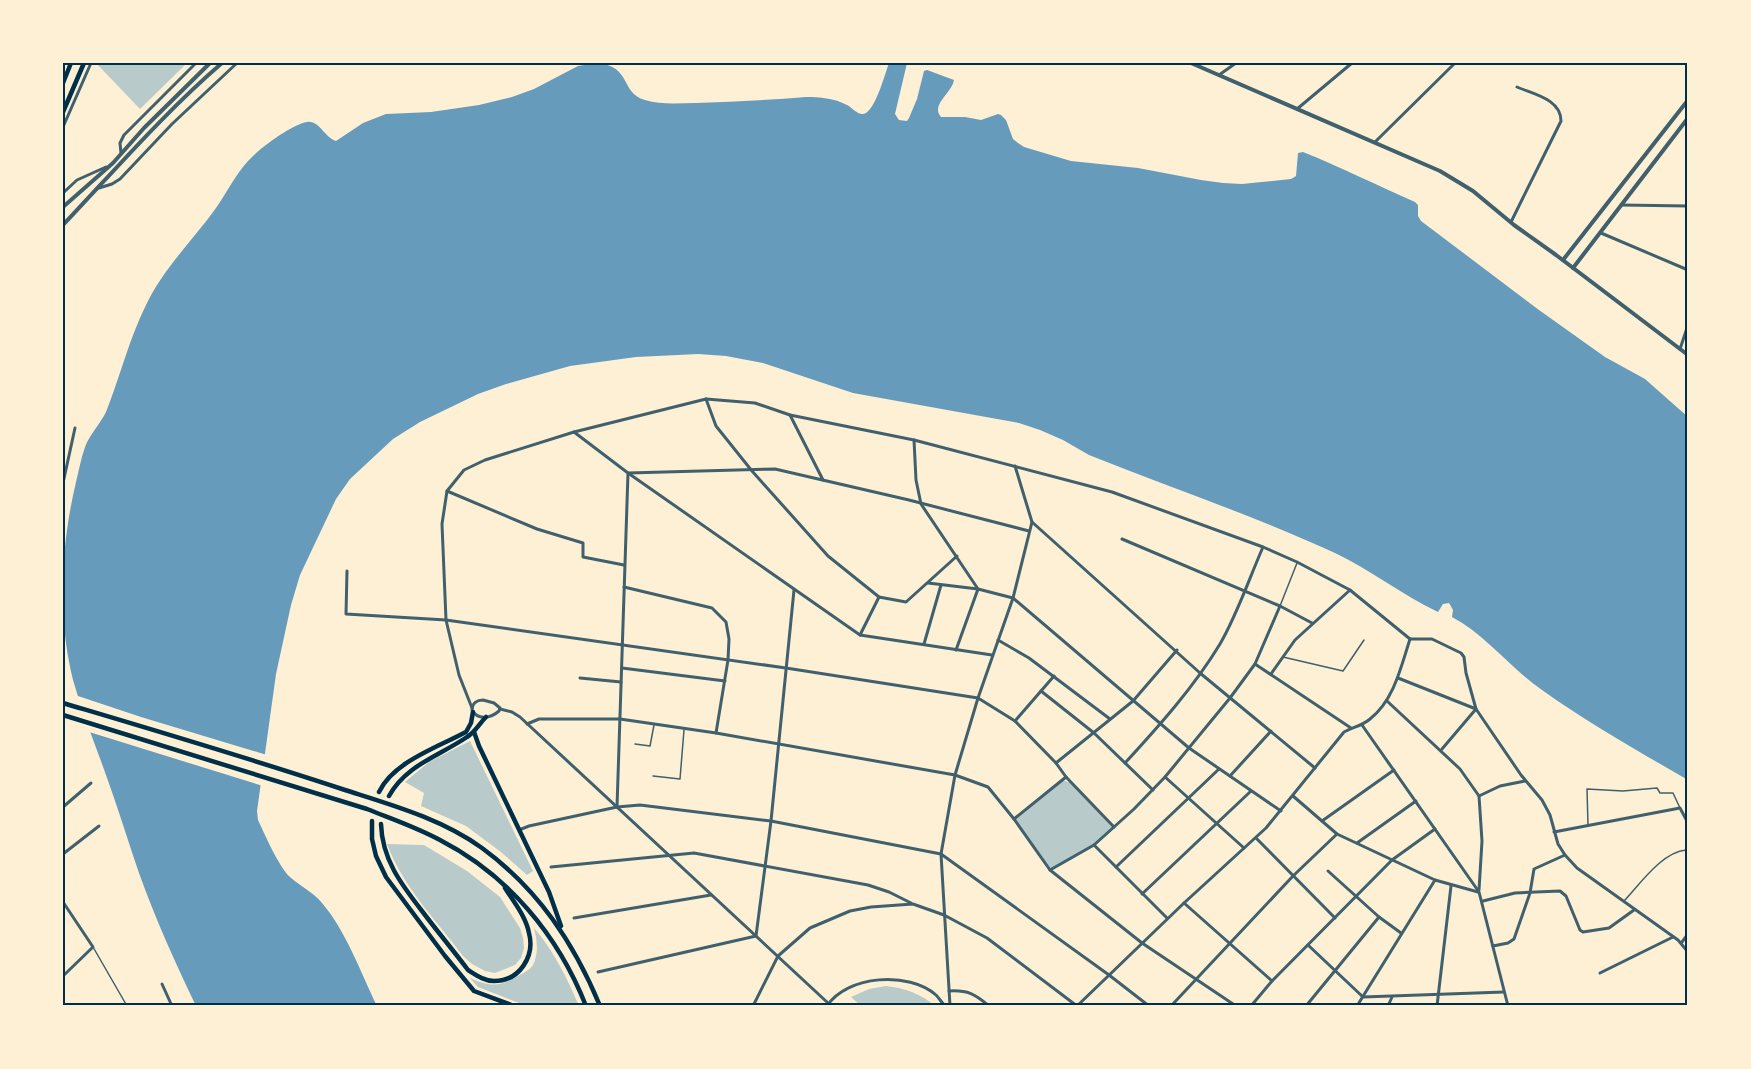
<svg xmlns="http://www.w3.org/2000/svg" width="1751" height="1069" viewBox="0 0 1751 1069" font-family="Manrope,sans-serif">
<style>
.green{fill:#b9caca}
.water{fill:#669bbc}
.pier{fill:#fdf0d5}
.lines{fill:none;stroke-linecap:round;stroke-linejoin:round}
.service{stroke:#3f606c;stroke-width:1.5}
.minor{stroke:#3f606c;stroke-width:3}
.tertiary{stroke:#3f606c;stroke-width:4}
.secondary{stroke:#003049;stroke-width:4.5}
.primary{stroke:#003049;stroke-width:4.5}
.neatline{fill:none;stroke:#003049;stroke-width:2}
</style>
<rect width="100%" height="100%" fill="#fdf0d5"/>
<!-- green -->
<g class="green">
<polygon points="96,63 187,63 140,109"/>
<polygon points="470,741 533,871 527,875 501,852 466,826 421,806 424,793 405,782 429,762"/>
<polygon points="1063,780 1073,784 1114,827 1094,845 1050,870 1014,819"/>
<path d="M387,844L424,845L467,871L500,897L520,928L523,938L524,948L521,958L515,965L495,973L485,971L472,964L463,956C436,920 403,887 387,844Z"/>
<path d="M534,928C554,951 567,978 579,1006H527L478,987L470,978C490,987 499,987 518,976C523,973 530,970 533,965C539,953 537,940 534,928Z"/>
<path d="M886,986C905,988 921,994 935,1006H861L851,997L869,989Z"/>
</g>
<!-- water -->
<path class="water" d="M597,63C632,66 620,93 645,100C661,105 679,103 696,103C733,102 769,100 806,97C820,97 834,98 847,105C853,108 859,117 866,113C876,107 885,74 889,63H907L895,114L899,120L907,121L909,118L917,99L924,71L927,70L954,80C952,93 930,105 941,117H965L981,120L998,114L1001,115L1006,120L1013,139L1018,143L1024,147L1071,161L1138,168L1201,180L1223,183L1242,184L1291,179L1296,176L1298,153L1303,152C1341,167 1378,186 1415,202L1418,205V216L1421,221L1539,310L1605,357L1645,379L1688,417V780C1638,751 1588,723 1542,690C1510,668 1486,635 1452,617L1453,610L1449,603L1443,604L1438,612C1402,595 1371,570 1335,553C1255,516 1171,488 1089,455L1063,440L1040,430L1019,423L853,393L763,363L726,356L698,354L636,357L570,366L506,384L478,394L420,422L393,439L350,479L336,499L300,575L291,605L276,674L257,811L258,820C265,835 279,867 290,877C301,887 312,891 322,903C346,931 361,973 377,1006H196C175,962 155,918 139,873C130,847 122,821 113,795C100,756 84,719 73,680C57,616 61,545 76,482C79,470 81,458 85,447C90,434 100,424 106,412C120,377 129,339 146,305C163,269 193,240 216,208C228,191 237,171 253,156C263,146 293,124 307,122C319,120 325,138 336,141L363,123L386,114L431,112L479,105L512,97L534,89L578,66Z"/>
<!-- pier -->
<polygon class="pier" points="75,695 141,717 267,755 263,786 86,731"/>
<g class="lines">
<!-- service -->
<g class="service">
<polyline points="1280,606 1297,563"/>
<polyline points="1283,657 1343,671 1364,640"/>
<polyline points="635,744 650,746 654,725"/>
<polyline points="653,776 680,779 684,730"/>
<polyline points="1588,825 1587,789 1623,791 1657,788 1660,793 1673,793 1680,808"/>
<path d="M1624,901C1640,884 1662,852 1686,850"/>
<polyline points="93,947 127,1006"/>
</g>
<!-- minor -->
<g class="minor">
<polyline points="1219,75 1236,63"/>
<polyline points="1297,109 1352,63"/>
<polyline points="63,127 91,63"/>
<polyline points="1375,142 1455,63"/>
<polyline points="121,153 120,143 124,135 196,63"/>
<polyline points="99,188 112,184 120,179 172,124 237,63"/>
<polyline points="63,193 77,180 106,167"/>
<polyline points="1621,205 1688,206"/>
<path d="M1511,222L1561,121C1561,99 1533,94 1517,87"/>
<polyline points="1601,233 1688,270"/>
<polyline points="1680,349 1688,325"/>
<polyline points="706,399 716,426 752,471 828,556 879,597 906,602 957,556"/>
<polyline points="790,415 823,480"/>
<polyline points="574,432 628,473 860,635 992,655"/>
<polyline points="914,440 916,480 921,504 978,589 956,650"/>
<polyline points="1015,466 1032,522 1200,673 1315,768"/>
<polyline points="63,483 75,428"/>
<polyline points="447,491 537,529 583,543 583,557 624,565"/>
<polyline points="1122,539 1280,606 1312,623"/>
<polyline points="347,571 346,614 446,620 786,668 978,698 1015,721 1056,763 1066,777 1114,827"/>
<polyline points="928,583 978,589 1013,598 1189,748 1281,811"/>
<polyline points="624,587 712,608 726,622 729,639 728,660 716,733"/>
<polyline points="860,635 879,597"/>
<polyline points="1410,639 1432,639 1461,653 1464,657 1466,673 1476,709 1442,749"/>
<polyline points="998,640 1029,658 1110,719"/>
<polyline points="924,644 941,585"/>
<polyline points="1255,664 1351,728"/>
<polyline points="622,668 725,681"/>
<polyline points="1271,674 1295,640 1350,590"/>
<polyline points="580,678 621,682"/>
<polyline points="1398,678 1476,709 1521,775 1542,800 1550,815 1558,844 1565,855 1577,868 1678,940 1688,952"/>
<polyline points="1041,691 1094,733 1153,790"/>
<path d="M483,700L494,703L500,708L499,711C491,718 478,721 472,710C472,703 477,700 483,700Z"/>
<polyline points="1387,701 1460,769 1479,796 1482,841 1479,890"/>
<polyline points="472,708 459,675 446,620 442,524 447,491 464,470 485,460 574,432 706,399 755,403 790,415 914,440 1112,492 1263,547 1297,562 1350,590 1410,639"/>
<polyline points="500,709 512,712 520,717 828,1003"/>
<polyline points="1015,721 1054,676"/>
<polyline points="527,724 539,719 620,719 716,733 955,775 988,787 1014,819 1050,870 1142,943 1236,1006"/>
<polyline points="1362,725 1479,892 1508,1006"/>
<polyline points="1056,763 1133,701 1177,650"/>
<path d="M1125,763C1159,726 1194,687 1220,644C1237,615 1249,579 1263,547"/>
<polyline points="1230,776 1271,731"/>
<polyline points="1165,777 1244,848"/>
<polyline points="1293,796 1337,834 1435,880 1478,892"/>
<polyline points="1479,796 1500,786 1525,781"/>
<polyline points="63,807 91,783"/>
<polyline points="617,807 628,473 775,469 909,500 1029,531"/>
<polyline points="1014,819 1066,777"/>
<polyline points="1322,821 1394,770"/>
<polyline points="519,830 529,826 617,807 640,805 771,821 941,854 1109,975 1149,1006"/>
<polyline points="1554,832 1680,808 1688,823"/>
<polyline points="1256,838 1335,918"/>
<polyline points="1357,843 1416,801"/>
<polyline points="1094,845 1167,918"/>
<polyline points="63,854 99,826"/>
<polyline points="551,867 694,853 868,885 889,892 911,903"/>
<polyline points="1116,867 1219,769"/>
<polyline points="1050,870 1094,845 1134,809 1165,777 1230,698 1255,664 1280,606"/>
<polyline points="1328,871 1379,917 1401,933"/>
<polyline points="1142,894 1251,791"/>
<polyline points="1483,901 1515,893 1560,891 1566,896 1580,930 1583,932 1609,928 1634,910"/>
<polyline points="63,902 93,947 63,976"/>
<polyline points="1184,903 1272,981"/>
<polyline points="574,918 711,895"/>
<polyline points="1682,942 1688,934"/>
<polyline points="1308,945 1363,997 1504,992"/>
<polyline points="1493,946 1508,943 1514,939 1530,893 1534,869 1565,855"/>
<polyline points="598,972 756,936 771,821 794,590"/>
<polyline points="1600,973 1673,937"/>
<polyline points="162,984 172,1006"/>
<path d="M949,991C968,990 975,994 989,1006"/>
<path d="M753,1006L778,956L810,928L850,911L871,907L913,904L944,915L987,938L1077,1006L1184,903L1266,828L1344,732C1353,727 1362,726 1370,719C1394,700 1401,667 1410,639"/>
<path d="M827,1006C847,975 909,971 936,995C939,998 942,1003 945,1006"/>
<polyline points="950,1006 941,854 955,775 978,698 1013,598 1032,522"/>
<polyline points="1171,1006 1293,876 1337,834"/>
<polyline points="1251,1006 1272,981 1392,860 1435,829"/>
<polyline points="1306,1006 1379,917"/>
<polyline points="1357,1006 1435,880"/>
<polyline points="1388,1006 1392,997"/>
<polyline points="1437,1006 1451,886"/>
</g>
<!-- tertiary -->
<g class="tertiary">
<polyline points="1191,63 1440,171 1473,191 1514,225 1556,255 1688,355"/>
<polyline points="63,207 113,163 144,128 210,63"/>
<path d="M63,225C115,170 165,112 222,63"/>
<polyline points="1563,260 1688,100"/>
<polyline points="1573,268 1688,118"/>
</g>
<!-- secondary -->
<g class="secondary">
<polyline points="63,83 71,63"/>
<polyline points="63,112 84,63"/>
</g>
<!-- primary -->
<g class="primary">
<path d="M63,703C157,731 252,759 345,790C392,805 442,819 482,848C538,889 574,943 600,1006"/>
<path d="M63,715L367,809C392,819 416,827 440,840C508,875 558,935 586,1006"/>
<polyline points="474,732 479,746 549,892 561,926"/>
<path d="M379,792C393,762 438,747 466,732L471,723L473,712"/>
<path d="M389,796C406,765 439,756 467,737C475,732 479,724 486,717"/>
<polyline points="372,821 372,839 376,856 386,877 445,956 474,991 514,1006"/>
<path d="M381,824C382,859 401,884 422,911C437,931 453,950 468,970C476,975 484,981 494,981C520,981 535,956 529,933C526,917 514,902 505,888"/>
</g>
</g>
<!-- border -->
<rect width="1751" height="1069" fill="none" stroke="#fdf0d5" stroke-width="129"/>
<rect x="64" y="64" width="1622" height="940" class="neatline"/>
</svg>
